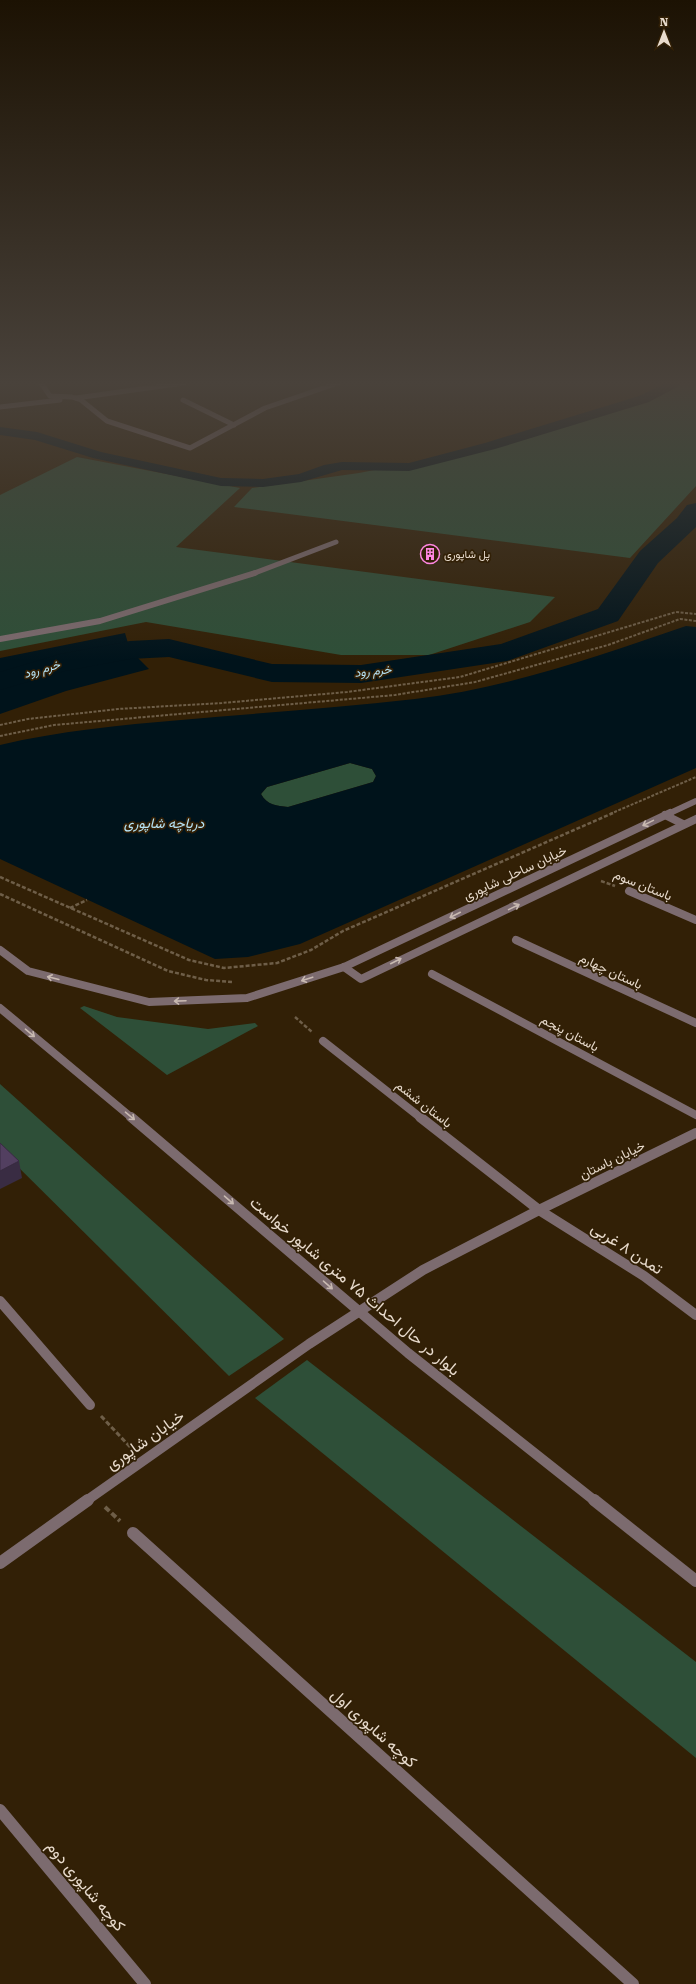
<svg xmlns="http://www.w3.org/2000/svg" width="696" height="1984" viewBox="0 0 696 1984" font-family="'Roboto Serif',Vazirmatn,serif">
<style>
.green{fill:#2e4f38}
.water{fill:#00131b;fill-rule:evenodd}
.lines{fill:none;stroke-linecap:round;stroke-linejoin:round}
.canal{fill:#00131b;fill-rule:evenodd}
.river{fill:#00131b;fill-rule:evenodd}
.path-far3{stroke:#6e5e48;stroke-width:2;stroke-dasharray:3 1.5;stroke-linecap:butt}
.path-far2{stroke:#6e5e48;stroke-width:2.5;stroke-dasharray:4 2;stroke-linecap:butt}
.path-far1{stroke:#6e5e48;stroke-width:3;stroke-dasharray:5 2.5;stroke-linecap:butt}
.path{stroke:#6e5e48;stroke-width:4;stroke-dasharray:6 3;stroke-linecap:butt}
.service-far1{stroke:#7c6b6f;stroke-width:5}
.service{stroke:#7c6b6f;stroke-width:6}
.minor-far3{stroke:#7c6b6f;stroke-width:5}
.minor-far2{stroke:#7c6b6f;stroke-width:8}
.minor-far1{stroke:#7c6b6f;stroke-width:10}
.minor{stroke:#7c6b6f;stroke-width:12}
.tertiary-far3{stroke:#7c6b6f;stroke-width:6}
.tertiary-far2{stroke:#7c6b6f;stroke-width:8}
.tertiary-far1{stroke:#7c6b6f;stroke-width:10}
.tertiary{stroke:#7c6b6f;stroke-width:12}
.shaded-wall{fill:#392c43}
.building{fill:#523f60;stroke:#392c43}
.oneway{stroke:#c8b9b1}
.labels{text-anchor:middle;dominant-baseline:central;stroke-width:3.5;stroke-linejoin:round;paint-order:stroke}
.far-poi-label{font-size:11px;fill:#e8dbcd;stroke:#322006;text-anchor:start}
.far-water-label{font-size:12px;font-style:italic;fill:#b6e4f7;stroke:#322006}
.street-label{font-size:13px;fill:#e8dbcd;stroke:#322006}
.water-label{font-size:14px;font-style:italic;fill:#b6e4f7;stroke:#322006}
.near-street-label{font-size:16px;fill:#e8dbcd;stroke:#322006}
</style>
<rect width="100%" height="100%" fill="#322006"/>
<!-- green -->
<g class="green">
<polygon points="683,383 696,383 696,486 630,558 234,507 252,488 359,473 499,446"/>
<polygon points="77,457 240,488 176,547 555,597 530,622 429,655 341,655 146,622 0,651 0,495"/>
<path d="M350,763L372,769L376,776L373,782L288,807C276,806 267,805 261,794L267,787Z"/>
<polygon points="84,1006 117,1017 208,1029 255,1023 258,1026 167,1075 80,1008"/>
<polygon points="0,1084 284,1339 229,1376 0,1149"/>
<polygon points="307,1360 696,1662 696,1758 255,1398"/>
</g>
<!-- water -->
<g class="water">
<path d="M686,626L696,627V768L300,944L248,957L215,959L0,859V745C59,731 120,725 181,720C259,713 338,708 415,699C509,688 598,656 686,626ZM350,763L372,769L376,776L373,782L288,807C277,806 267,805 261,794L267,787Z"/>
<polygon points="125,633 130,650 149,669 66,691 0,714 0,658"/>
</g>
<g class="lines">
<!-- canal -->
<polygon class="canal" points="666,383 681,383 679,386 649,402 495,449 409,471 342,470 301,482 263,487 221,486 93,458 35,440 0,435 0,427 37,432 101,452 221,478 263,479 299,474 324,465 342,462 409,463 485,443 639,396"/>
<!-- river -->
<polygon class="river" points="696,503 696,527 658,563 618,621 507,661 361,683 272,682 169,657 130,659 65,671 0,690 0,672 60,654 130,641 169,639 272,664 361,665 501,644 598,609 640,551 677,518 687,505"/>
<!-- path-far3 -->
<g class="path-far3">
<polyline points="0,725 28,719 118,709 222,703 347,692 460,677 676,612 696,614"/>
<polyline points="0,736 54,725 395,695 475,682 608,645 680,619 696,621"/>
<polyline points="610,814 696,777"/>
</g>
<!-- path-far2 -->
<g class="path-far2">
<polyline points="0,877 189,960 224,968 277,963 311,950 343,931 613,813"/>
<polyline points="601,881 615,886"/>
<polyline points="0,894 168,971 206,980 232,982"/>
<polyline points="70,908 87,900"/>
<polyline points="295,1017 312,1032"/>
</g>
<!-- path-far1 -->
<polyline class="path-far1" points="101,1416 132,1449"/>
<!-- path -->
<polyline class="path" points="105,1507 120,1521"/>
<!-- service-far1 -->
<polyline class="service-far1" points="252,574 336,542"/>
<!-- service -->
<polyline class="service" points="0,639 100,621 255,573"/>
<!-- minor-far3 -->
<g class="minor-far3">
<polyline points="41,383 50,396 72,397 81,400 107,421 190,448 265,408 338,383"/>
<polyline points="76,398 184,383"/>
<polyline points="183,400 234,425"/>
<polyline points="0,407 60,400"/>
</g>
<!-- minor-far2 -->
<g class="minor-far2">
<polyline points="629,891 696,920"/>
<polyline points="516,940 696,1023"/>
<polyline points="432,974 696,1115"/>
<polyline points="323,1041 421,1118"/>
</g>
<!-- minor-far1 -->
<g class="minor-far1">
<polyline points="420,1117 539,1210 644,1276 696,1315"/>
<polyline points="0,1301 90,1405"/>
</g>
<!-- minor -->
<g class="minor">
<polyline points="133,1533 633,1984"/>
<polyline points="0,1810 145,1984"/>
</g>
<!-- tertiary-far3 -->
<polyline class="tertiary-far3" points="668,814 696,801"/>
<!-- tertiary-far2 -->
<g class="tertiary-far2">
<polyline points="665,815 683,824"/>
<polyline points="0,950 28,971 149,1002 247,998 344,967 670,813"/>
<polyline points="344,967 361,979 696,819"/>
<polyline points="0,1008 132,1118"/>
</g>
<!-- tertiary-far1 -->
<g class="tertiary-far1">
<polyline points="131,1117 408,1353 595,1501"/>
<polyline points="86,1501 309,1344 423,1270 539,1210 696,1133"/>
</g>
<!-- tertiary -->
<g class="tertiary">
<polyline points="594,1500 696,1581"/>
<polyline points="0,1563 88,1500"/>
</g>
</g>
<!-- shaded-wall -->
<polygon class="shaded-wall" points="19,1161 22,1178 0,1189 0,1171"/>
<!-- building -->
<polygon class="building" points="0,1143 19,1161 0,1171"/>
<!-- one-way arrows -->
<defs><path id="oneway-shaft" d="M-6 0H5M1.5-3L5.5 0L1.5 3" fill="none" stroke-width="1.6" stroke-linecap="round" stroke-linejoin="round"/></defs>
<g class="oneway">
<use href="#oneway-shaft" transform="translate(648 823) rotate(154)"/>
<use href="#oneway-shaft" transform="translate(514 907) rotate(-26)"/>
<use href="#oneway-shaft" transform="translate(455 915) rotate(153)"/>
<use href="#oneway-shaft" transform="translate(396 961) rotate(-27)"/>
<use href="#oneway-shaft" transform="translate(53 978) rotate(-166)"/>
<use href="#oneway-shaft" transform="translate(307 979) rotate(162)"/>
<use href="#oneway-shaft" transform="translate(180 1001) rotate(178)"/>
<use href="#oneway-shaft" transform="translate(30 1033) rotate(40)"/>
<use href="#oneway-shaft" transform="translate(130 1116) rotate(40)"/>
<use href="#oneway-shaft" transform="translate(229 1200) rotate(41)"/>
<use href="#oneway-shaft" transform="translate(328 1285) rotate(41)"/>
</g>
<!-- sky -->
<linearGradient id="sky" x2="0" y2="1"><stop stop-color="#1c1203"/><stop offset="0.58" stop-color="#49423b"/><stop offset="1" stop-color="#49423b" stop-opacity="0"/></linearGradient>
<rect width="696" height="661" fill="url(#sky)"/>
<!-- icons -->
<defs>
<g id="building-ring" transform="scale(1)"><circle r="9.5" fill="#322006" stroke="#fe86e1" stroke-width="1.5"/><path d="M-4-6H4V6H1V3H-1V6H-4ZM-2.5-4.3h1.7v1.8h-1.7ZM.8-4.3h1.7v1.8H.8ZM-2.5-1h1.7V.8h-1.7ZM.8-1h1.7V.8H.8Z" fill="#fe86e1"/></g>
</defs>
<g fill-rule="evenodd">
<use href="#building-ring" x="430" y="554"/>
</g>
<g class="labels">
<!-- far-poi labels -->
<g class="far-poi-label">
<text x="444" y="554">پل شاپوری</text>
</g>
<!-- far-water labels -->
<g class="far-water-label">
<text transform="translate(42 669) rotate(-16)">خرم رود</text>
<text transform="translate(373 671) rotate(-6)">خرم رود</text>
</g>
<!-- street labels -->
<g class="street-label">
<text transform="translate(515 873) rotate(-25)">خیابان ساحلی شاپوری</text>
<text transform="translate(643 885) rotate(22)">باستان سوم</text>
<text transform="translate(611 971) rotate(25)">باستان چهارم</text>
<text transform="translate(570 1033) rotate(28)">باستان پنجم</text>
<text transform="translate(424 1104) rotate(38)">باستان ششم</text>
<text transform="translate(612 1160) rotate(-26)">خیابان باستان</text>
</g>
<!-- water labels -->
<g class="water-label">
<text x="164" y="823">دریاچه شاپوری</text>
</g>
<!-- near-street labels -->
<g class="near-street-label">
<text transform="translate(627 1248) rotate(33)">تمدن ۸ غربی</text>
<text transform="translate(355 1286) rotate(40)">بلوار در حال احداث ۷۵ متری شاپور خواست</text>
<text transform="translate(145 1440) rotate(-35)">خیابان شاپوری</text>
<text transform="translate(374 1728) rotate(42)">کوچه شاپوری اول</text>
<text transform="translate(86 1886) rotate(50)">کوچه شاپوری دوم</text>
</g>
</g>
<!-- north arrow -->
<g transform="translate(664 32)" stroke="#322006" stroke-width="3" paint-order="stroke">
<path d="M0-3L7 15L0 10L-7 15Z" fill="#e8dbcd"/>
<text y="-6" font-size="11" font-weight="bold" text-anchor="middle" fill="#e8dbcd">N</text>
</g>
</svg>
